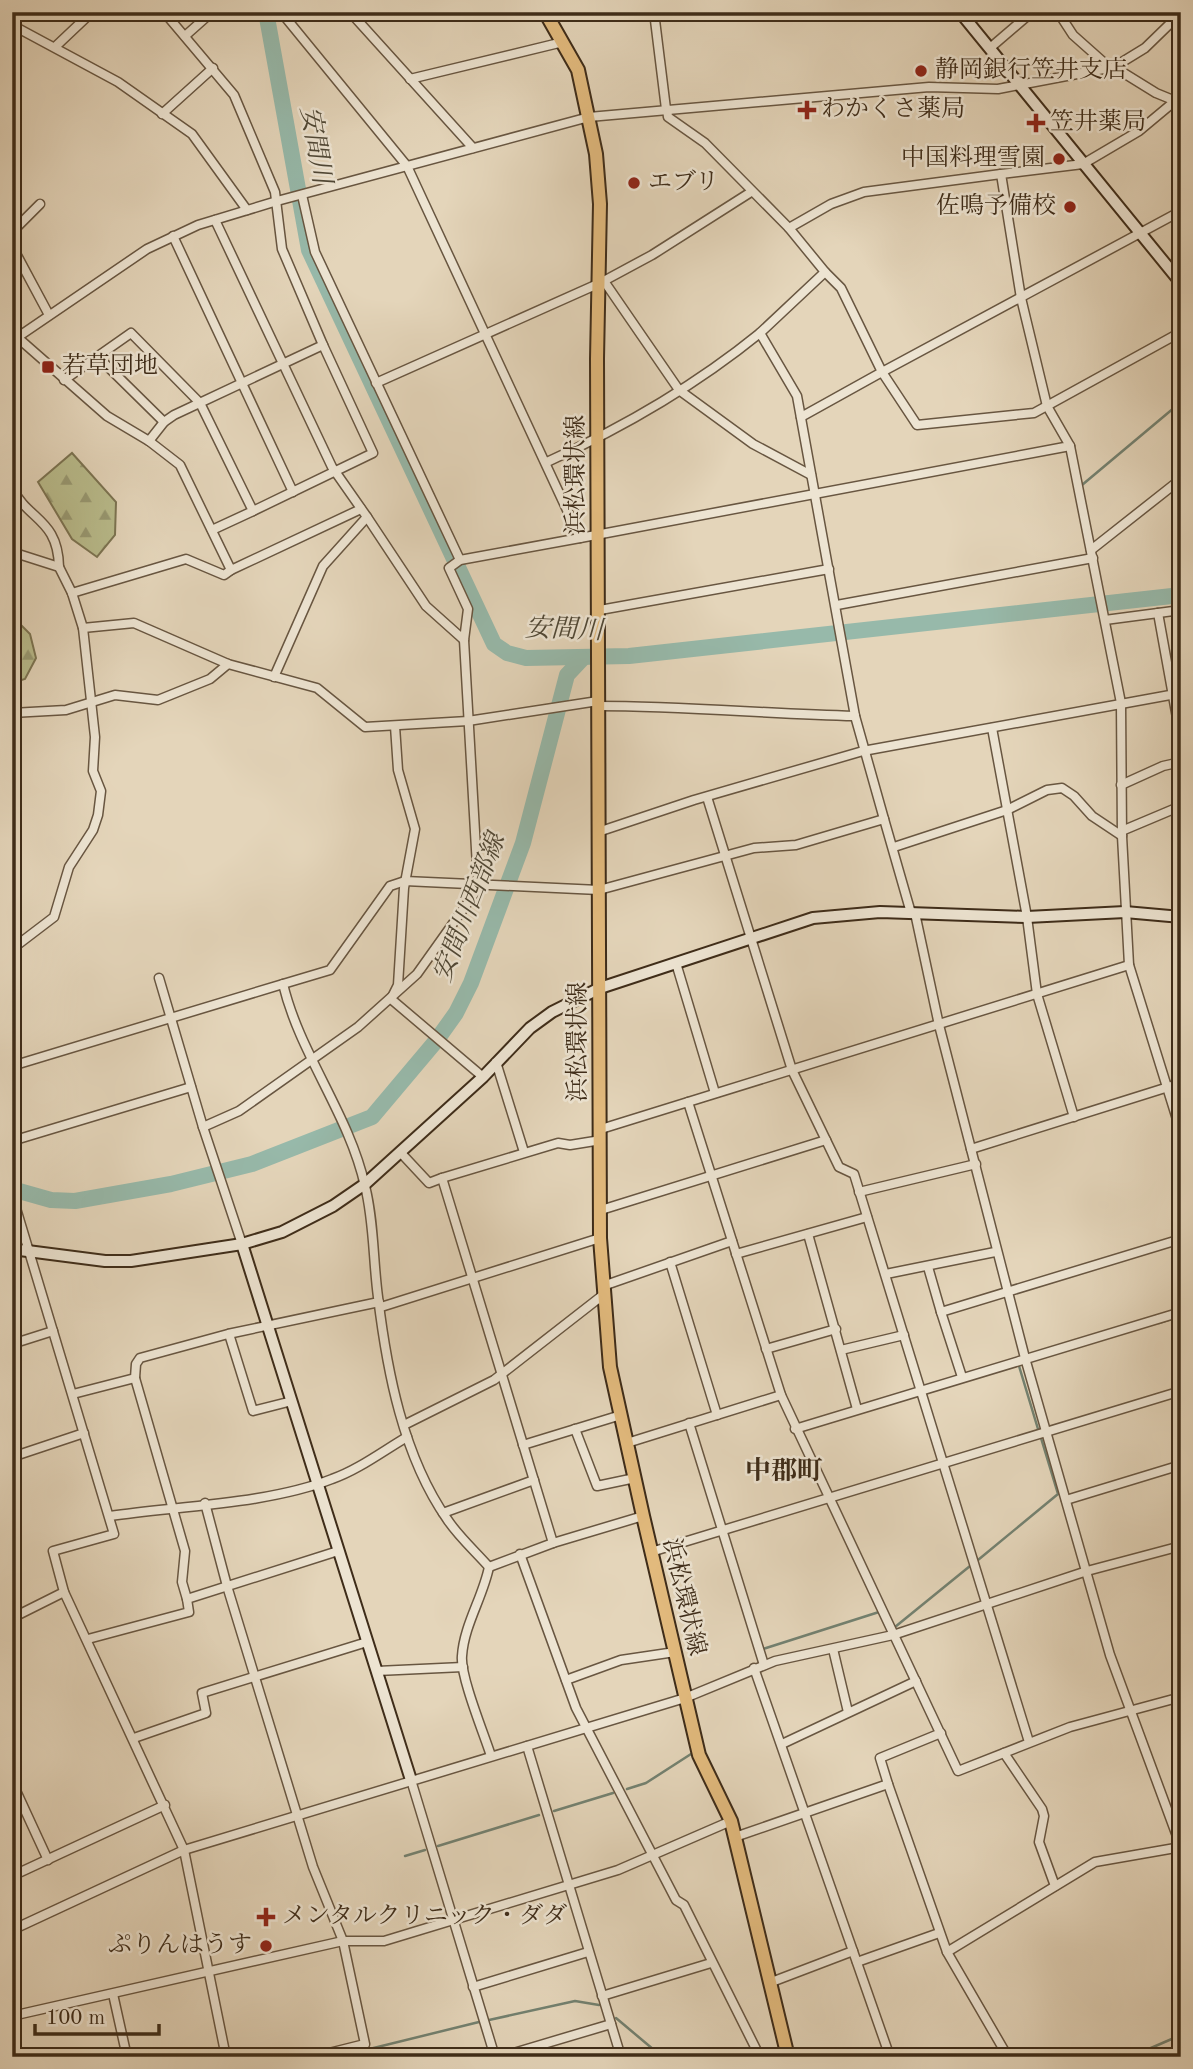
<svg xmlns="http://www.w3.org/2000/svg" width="1193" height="2069" viewBox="0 0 1193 2069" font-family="'Old Standard TT','Noto Serif JP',serif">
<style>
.forest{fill:url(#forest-firs);stroke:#7c7452;stroke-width:2}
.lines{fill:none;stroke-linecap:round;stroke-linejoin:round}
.stream{stroke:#738170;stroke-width:2.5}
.river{stroke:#97b9aa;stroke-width:16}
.street-casing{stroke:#685641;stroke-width:11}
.secondary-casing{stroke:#3e2c19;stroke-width:14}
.primary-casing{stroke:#3e2c19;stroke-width:16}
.street{stroke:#ede4d2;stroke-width:8}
.secondary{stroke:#ede4d2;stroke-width:10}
.primary{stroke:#e2ba7d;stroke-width:12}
.poi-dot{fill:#8f2418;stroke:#ede4d2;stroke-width:2.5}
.labels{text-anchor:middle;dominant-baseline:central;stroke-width:5;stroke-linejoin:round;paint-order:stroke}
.poi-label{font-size:24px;fill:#3e2c19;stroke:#ede4d2;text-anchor:start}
.street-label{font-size:24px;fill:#3e2c19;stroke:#ede4d2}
.water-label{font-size:26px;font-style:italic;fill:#504836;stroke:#ede4d2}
.neighbourhood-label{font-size:26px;font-weight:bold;fill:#3e2c19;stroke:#ede4d2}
</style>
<defs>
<pattern id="forest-firs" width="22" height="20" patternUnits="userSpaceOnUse" patternTransform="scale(1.75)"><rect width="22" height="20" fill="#b9bc8c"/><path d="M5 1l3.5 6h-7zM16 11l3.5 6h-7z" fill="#989972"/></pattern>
</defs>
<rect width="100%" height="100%" fill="#e4d5ba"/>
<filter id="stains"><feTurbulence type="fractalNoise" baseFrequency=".00286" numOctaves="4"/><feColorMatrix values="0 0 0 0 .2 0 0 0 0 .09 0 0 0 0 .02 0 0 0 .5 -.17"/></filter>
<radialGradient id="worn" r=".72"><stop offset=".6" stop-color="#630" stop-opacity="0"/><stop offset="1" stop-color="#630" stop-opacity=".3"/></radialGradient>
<!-- forest -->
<g class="forest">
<polygon points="72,453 116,502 115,535 97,557 72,539 38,482"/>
<polygon points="12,616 30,634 36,658 25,679 12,683"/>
</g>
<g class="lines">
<!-- stream -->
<g class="stream">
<polyline points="1082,485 1181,402"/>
<polyline points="1159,1323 1181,1316"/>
<polyline points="1019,1366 1038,1429"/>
<polyline points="978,1560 1058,1494 1041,1438"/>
<polyline points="895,1627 970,1566"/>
<polyline points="763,1649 879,1612"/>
<polyline points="627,1789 646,1783 691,1754"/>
<polyline points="554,1811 613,1793"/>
<polyline points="438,1846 539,1815"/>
<polyline points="405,1856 425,1850"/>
<polyline points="616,2018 660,2055"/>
<polyline points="489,2020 575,2001 599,2005"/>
<polyline points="337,2057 479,2022"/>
<polyline points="1130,2057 1181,2035"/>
</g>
<!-- river -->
<g class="river">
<polyline points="266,12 309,250 494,644 507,653 526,658 629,656 1181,595"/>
<polyline points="12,1189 51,1200 75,1201 171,1184 252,1164 372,1117 436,1041 456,1013 471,983 523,843 567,675 582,659"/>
</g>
<!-- street casing -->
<g class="street-casing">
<g id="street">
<polyline points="164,12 234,95 275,192 282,249 323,345"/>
<polyline points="281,12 407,166 580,538 1070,446 1047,406 1021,298 1001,174 1083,164 1139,131 1181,96"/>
<polyline points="350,12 473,148"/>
<polyline points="654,12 666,109"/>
<polyline points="1058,12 1073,35 1109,67"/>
<polyline points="12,25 118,82 192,134 247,210"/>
<polyline points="185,36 212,12"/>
<polyline points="55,47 92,12"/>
<polyline points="990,48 1032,12"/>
<polyline points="1114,67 1156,93 1178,102"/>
<polyline points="410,79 563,42"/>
<polyline points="667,109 668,117 705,143 789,228"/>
<polyline points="162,114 213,68"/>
<polyline points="302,195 315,252 460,560"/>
<polyline points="1181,211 882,372 917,425 1034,413 1181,332"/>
<polyline points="215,220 332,467 367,517 323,566 274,677"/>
<polyline points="12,232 40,204"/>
<polyline points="173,236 293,492"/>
<polyline points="12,246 49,315"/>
<polyline points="604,281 679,390 753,444 811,475"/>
<polyline points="760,333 825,272 789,228 831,204 864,192 1001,174"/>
<polyline points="17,337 107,416 149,441 180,465 231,570 361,509"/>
<polyline points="12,341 147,249 198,225 277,201 589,117 929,87 998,89 1114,67 1145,48 1181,13"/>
<polyline points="98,357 164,422"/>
<polyline points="64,380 131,333 200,403 253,511 212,530"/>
<polyline points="376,383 600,283 652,255 751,192"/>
<polyline points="801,417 882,372 841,288 825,272"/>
<polyline points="149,441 164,422 174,415 323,345 373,453 253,511"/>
<polyline points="1070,446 1121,703 1122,836 1129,965 1181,1132"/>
<path d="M547,462C622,428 696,385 760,333L797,396L855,716L884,819"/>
<path d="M12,488C29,521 58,519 59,567"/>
<polyline points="367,517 426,606 464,640"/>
<polyline points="1091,550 1181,479"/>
<polyline points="12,552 59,567 72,593 83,628 134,623 228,664 317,688 365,727 468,721 598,701"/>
<polyline points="72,593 186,559 224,575 231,570"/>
<polyline points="837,605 1093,558"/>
<polyline points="600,610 829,569"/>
<polyline points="1158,613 1181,740"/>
<polyline points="1105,620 1181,610"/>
<path d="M598,706C684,706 769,714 855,716"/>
<polyline points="12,713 66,710 115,695 158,700 210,679 228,664"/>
<polyline points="395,726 398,770 415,829 404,888 398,985 391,999 483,1077"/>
<polyline points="992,728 1027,917 1037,994 1074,1117"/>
<polyline points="1121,785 1163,766 1181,762"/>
<polyline points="707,797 792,1070 839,1167 854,1174 1029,1742"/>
<polyline points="1124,830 1181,806"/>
<polyline points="598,832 694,800 863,751 1181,693"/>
<polyline points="894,847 1007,810 1047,790 1062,788 1074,796 1092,816 1122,836"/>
<polyline points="915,913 939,1025 1025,1358 1110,1655 1181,1847 1095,1862 947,1952"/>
<polyline points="12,949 54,917 69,867 93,830 98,815 101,791 93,771 95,737 83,628"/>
<polyline points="676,963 715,1093"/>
<polyline points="159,978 203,1127 242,1244"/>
<polyline points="496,1062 524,1152"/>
<polyline points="12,1066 283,984"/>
<polyline points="688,1102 1129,965"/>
<polyline points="203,1127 239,1111 358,1027 417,974 474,894 478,884 464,640 468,609 449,568 460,560 580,538"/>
<polyline points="601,1129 688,1102 781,1395 958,1771 1070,1727 1181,1697"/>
<polyline points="12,1141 191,1087"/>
<polyline points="971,1149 1181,1083"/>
<polyline points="401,1153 429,1183 442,1178"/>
<polyline points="859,1192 976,1164"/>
<polyline points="12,1195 114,1534 53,1551 64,1592 12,1618"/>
<polyline points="601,1210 826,1140"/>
<polyline points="808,1234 857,1409"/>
<polyline points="736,1254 867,1217"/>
<polyline points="670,1262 717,1415"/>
<polyline points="928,1267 941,1312 1181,1239"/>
<polyline points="886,1274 995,1252"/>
<polyline points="603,1286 732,1241"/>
<polyline points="381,1307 600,1238"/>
<polyline points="941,1312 962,1377"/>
<polyline points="229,1334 253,1411 292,1401"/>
<polyline points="12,1344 53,1331"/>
<polyline points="766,1349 836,1329"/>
<polyline points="841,1350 904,1335"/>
<polyline points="135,1378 185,1551 182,1582 187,1599"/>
<polyline points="73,1394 135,1378 136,1364 140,1358 228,1334 379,1302"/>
<polyline points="689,1423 764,1665"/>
<polyline points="404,1425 494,1380 603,1295"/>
<polyline points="575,1429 597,1486 635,1478"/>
<polyline points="795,1429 1181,1312"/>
<polyline points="627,1443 781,1395"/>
<polyline points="523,1445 621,1415"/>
<polyline points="12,1457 84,1433"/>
<polyline points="1066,1500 1181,1465"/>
<polyline points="205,1503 227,1586 313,1867 343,1941 365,2044 313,2057"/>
<polyline points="443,1513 534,1480"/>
<path d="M110,1516C179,1506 268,1504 332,1479C358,1470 383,1451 407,1437"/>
<polyline points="553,1543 643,1516"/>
<polyline points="651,1552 1181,1391"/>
<polyline points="520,1554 576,1708 676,1900 684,1905 760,2057"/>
<polyline points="489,1567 553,1543 442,1178 558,1143 570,1145 601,1140"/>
<polyline points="64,1592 184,1850 226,2057"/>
<polyline points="88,1639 189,1612 187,1599 338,1551"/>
<polyline points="833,1649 848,1712"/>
<polyline points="754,1668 890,2057"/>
<polyline points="377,1671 463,1667"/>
<polyline points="566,1680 621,1660 675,1652"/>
<polyline points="134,1738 206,1713 202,1693 367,1642"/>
<polyline points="782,1744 916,1681"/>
<polyline points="527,1746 621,2057"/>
<polyline points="1004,1753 1042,1809 1044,1816 1039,1842 1055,1886"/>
<path d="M491,1756C484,1734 460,1676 462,1656C464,1625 483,1597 489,1567C475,1551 458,1536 447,1519C403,1456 387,1371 378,1297C373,1260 374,1221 365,1186C349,1114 300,1055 283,984L330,970L390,886L405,881L599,890L754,848L796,845L884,819L911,913"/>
<polyline points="411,1780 495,2057"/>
<polyline points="12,1782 48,1860"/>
<polyline points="888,1784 947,1952 1008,2057"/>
<polyline points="735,1837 888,1784 880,1758 941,1733"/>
<polyline points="12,1876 165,1805"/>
<polyline points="12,1930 184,1850 685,1698 775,1661 893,1635 1087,1571 1181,1546"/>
<polyline points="857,1962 939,1933"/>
<polyline points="769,1983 853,1951"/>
<polyline points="473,1987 588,1952"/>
<polyline points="113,1994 127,2057"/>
<polyline points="602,1996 711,1963"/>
<polyline points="12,2016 343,1941 384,1941 618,1870 731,1821"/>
<polyline points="500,2057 611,2024"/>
</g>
</g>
<!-- secondary casing -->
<g class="secondary-casing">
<g id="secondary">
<polyline points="960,12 1181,283"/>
<polyline points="242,1244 411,1780"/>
<polyline points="12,1249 105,1261 131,1261 242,1244 282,1232 333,1206 365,1184 483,1077 530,1028 552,1012 600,988 813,918 880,912 1027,917 1125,912 1181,917"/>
</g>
</g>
<!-- primary casing -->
<g class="primary-casing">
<polyline id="primary" points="545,12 578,70 596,154 600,204 597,359 600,1238 610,1367 643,1516 699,1755 731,1821 788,2057"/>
</g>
<!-- street -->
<use href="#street" class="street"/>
<!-- secondary -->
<use href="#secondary" class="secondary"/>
<!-- primary -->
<use href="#primary" class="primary"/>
</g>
<!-- markers -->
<g class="poi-dot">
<circle cx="921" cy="71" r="7"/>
<path d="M803.5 99.5h7v7h7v7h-7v7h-7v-7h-7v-7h7z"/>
<path d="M1032.5 112.5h7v7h7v7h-7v7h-7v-7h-7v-7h7z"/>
<circle cx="1059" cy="159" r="7"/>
<circle cx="634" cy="183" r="7"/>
<circle cx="1070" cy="207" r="7"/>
<rect x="41" y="360" width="14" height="14" rx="3.5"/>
<path d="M262.5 1906.5h7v7h7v7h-7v7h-7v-7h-7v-7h7z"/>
<circle cx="266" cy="1946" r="7"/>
</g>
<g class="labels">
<!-- poi labels -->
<g class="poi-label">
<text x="935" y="71">静岡銀行笠井支店</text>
<text x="821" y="110">わかくさ薬局</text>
<text x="1050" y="123">笠井薬局</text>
<text x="1045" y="159" text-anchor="end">中国料理雪園</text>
<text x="648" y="183">エブリ</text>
<text x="1056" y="207" text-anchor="end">佐鳴予備校</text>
<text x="62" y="367">若草団地</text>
<text x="282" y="1917">メンタルクリニック・ダダ</text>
<text x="252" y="1946" text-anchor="end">ぷりんはうす</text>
</g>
<!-- street labels -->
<g class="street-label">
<text transform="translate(577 475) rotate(-90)">浜松環状線</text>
<text transform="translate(579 1042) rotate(-90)">浜松環状線</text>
<text transform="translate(683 1597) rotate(77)">浜松環状線</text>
</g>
<!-- water labels -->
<g class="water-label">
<text transform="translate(315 145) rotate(80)">安間川</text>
<text transform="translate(564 630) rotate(2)">安間川</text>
<text transform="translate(470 908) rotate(-69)">安間川西部線</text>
</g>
<!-- neighbourhood labels -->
<g class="neighbourhood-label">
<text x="784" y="1472">中郡町</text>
</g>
</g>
<!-- margin -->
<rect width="1193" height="2069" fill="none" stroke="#e4d5ba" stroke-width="42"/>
<rect x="14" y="14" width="1165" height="2041" fill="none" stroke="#3e2c19" stroke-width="3.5"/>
<rect x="21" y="21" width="1151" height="2027" fill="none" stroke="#3e2c19" stroke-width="2"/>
<!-- scale -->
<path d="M35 2024v10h124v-10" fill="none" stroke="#3e2c19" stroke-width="3.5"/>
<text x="46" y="2024" font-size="21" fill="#3e2c19" stroke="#ede4d2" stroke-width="5" paint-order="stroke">100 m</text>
<rect width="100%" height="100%" filter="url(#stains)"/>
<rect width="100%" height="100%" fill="url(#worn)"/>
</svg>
